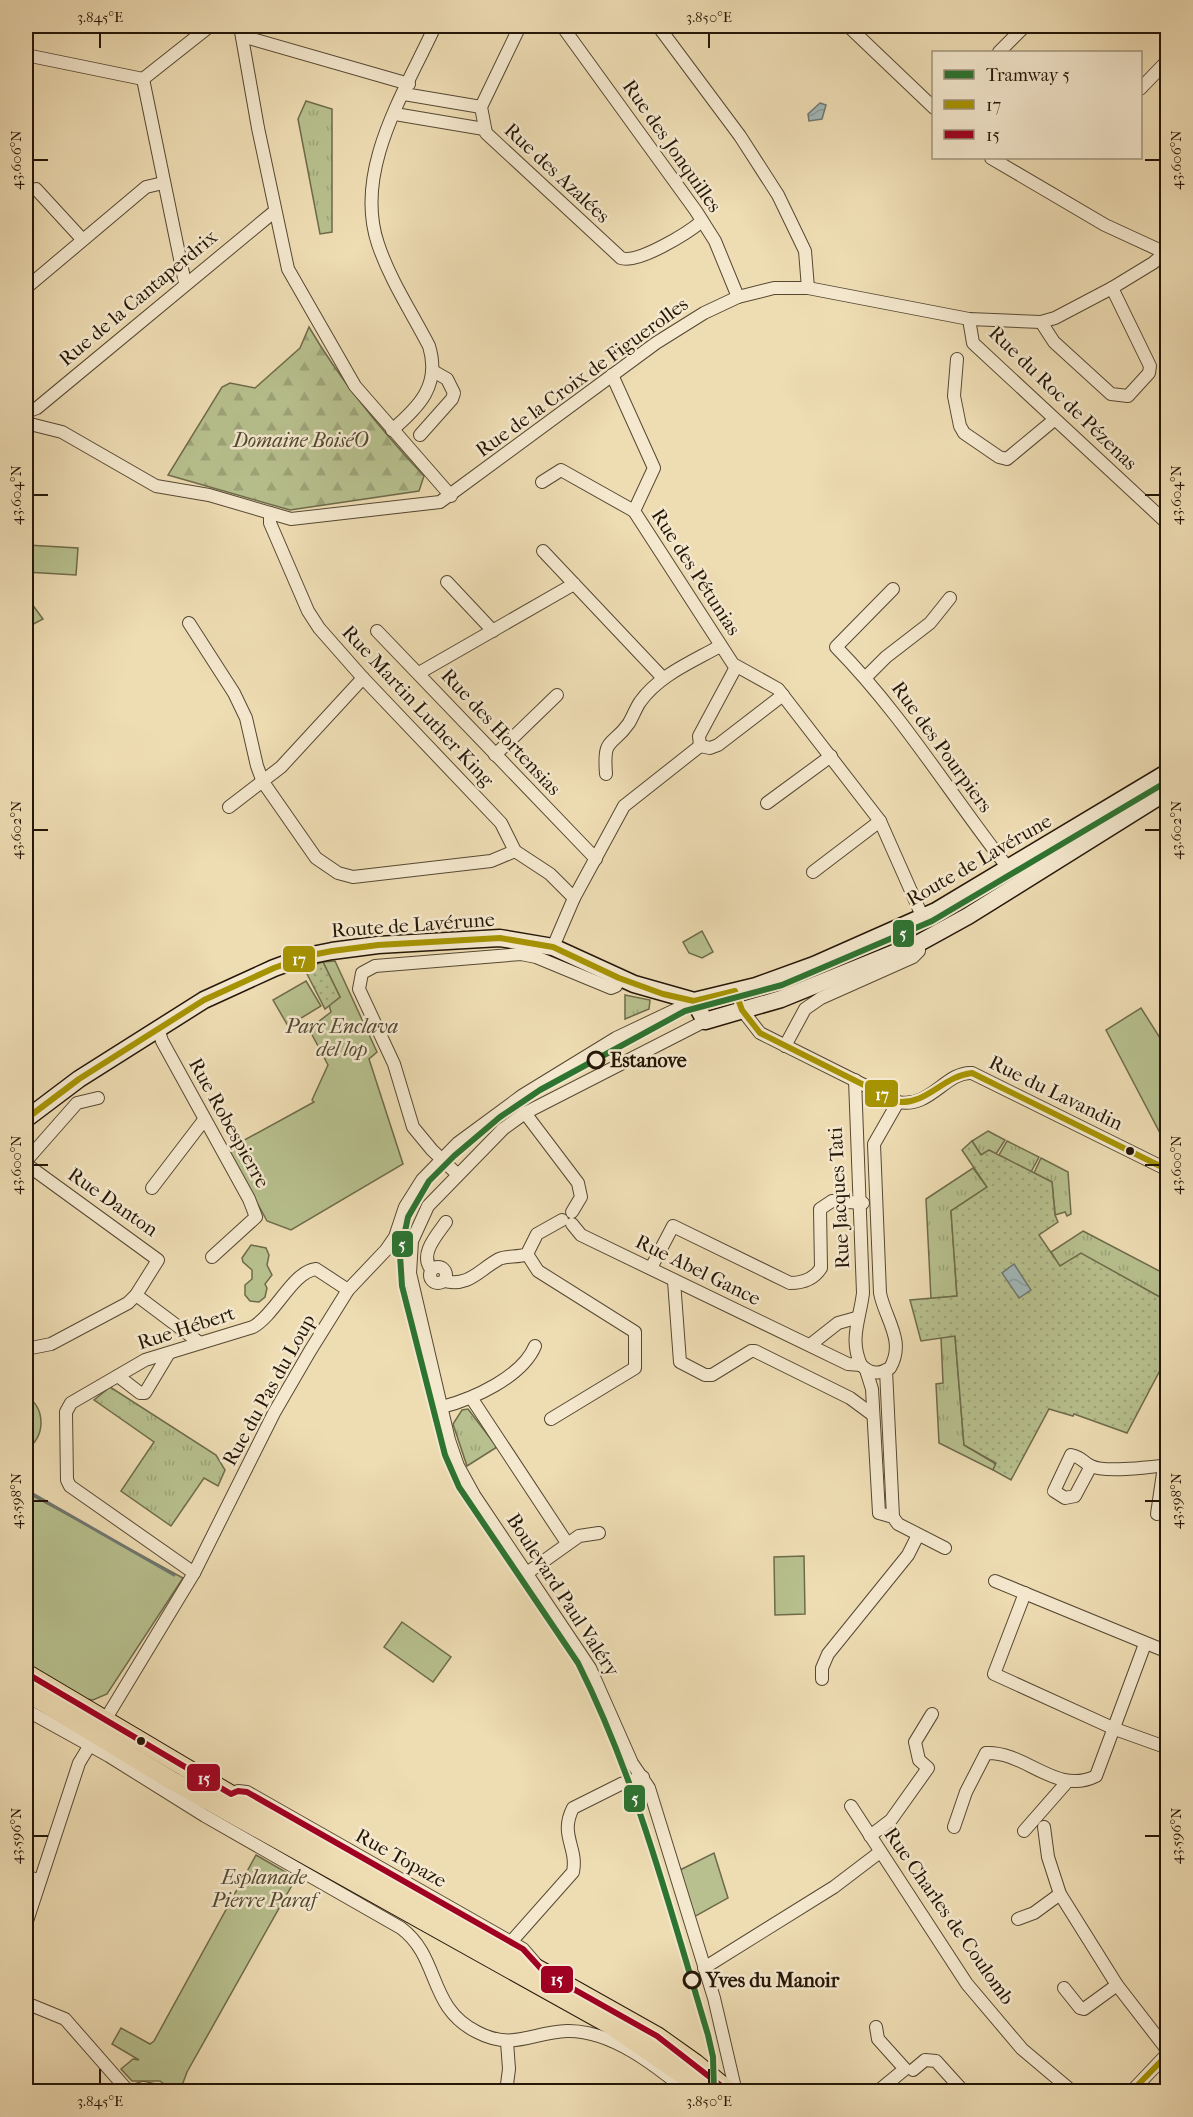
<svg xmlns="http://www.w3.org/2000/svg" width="1193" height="2117" viewBox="0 0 1193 2117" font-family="'IM FELL French Canon',serif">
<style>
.grass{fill:url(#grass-tufts);stroke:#6e6b4a;stroke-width:1.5}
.forest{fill:url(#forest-firs);stroke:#6e6b4a;stroke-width:1.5}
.park{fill:#b7c08e;stroke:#6e6b4a;stroke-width:1.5}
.garden{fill:url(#garden-dots);stroke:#6e6b4a;stroke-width:1.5}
.water{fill:url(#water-waves);stroke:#6e7772;stroke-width:1.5}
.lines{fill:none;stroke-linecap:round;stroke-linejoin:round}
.stream{stroke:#6e7772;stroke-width:3}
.street-casing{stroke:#564832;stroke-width:14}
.secondary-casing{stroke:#241607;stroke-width:19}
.primary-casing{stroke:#241607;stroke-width:20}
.street{stroke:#f4e8ce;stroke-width:12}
.secondary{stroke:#f4e8ce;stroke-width:16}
.primary{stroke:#eedcb3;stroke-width:18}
.bus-1-casing{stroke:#f4e8ce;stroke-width:10}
.bus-2-casing{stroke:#f4e8ce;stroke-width:10}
.bus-1{stroke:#a69302;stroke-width:6}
.bus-2{stroke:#a00021;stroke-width:6}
.tram-1-casing{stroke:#f4e8ce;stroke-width:10}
.tram-1{stroke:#2d7431;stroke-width:6}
.ticks{fill:none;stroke:#241607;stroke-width:2}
.stop-dot{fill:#f4e8ce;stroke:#241607;stroke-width:3}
.bus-dot{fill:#241607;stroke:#f4e8ce;stroke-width:2}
.labels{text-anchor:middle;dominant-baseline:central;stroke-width:5;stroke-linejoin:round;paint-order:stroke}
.street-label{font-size:20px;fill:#241607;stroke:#f4e8ce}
.park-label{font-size:20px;font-style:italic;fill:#504930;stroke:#f4e8ce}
.stop-label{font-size:20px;font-weight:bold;fill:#241607;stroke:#f4e8ce;text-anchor:start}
.line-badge{stroke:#f4e8ce;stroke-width:2}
.badge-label{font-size:16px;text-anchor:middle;font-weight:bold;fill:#fff}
.neatline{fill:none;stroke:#241607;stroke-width:2}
.ticks-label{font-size:15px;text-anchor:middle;fill:#241607}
</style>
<defs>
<pattern id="grass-tufts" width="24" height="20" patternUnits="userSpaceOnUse" patternTransform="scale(1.5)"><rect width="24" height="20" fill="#b7c08e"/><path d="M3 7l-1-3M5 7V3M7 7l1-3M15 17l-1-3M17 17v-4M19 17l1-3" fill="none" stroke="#9da479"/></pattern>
<pattern id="forest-firs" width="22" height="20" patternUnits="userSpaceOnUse" patternTransform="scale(1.5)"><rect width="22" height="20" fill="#b7c08e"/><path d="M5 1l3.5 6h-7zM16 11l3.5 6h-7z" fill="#9da479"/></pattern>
<pattern id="garden-dots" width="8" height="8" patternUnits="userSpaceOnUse" patternTransform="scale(1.5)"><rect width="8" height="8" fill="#b7c08e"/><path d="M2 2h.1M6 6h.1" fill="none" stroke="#9da479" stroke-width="1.8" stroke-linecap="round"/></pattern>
<pattern id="water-waves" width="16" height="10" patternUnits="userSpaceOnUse" patternTransform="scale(1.5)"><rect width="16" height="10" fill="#a0b8b9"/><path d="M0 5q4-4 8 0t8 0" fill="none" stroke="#8a9d9e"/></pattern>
</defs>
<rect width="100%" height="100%" fill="#eedcb3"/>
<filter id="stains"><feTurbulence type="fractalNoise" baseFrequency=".00333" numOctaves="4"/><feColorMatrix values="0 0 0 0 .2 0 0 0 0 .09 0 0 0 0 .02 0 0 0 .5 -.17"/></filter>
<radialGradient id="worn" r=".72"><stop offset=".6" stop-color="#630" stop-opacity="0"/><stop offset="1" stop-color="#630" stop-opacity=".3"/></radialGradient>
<!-- grass -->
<g class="grass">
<polygon points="306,101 332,109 332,232 320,234 298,119"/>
<polygon points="1167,776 1167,790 948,925 941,913"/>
<polygon points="934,916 941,929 773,997 768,986"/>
<polygon points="625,995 650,1000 649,1009 625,1019"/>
<polygon points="988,1131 1005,1140 996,1154 989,1150 981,1155 972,1141"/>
<polygon points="1007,1141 1039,1157 1031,1172 999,1155"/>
<polygon points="1041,1158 1068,1172 1071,1214 1067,1216 1065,1212 1055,1215 1052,1182 1034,1173"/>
<polygon points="973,1168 987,1187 951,1211 957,1296 931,1299 926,1199"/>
<polygon points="1083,1231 1167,1275 1167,1301 1081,1254 1060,1267 1051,1252"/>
<polygon points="955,1336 964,1445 996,1464 993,1470 939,1443 936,1384 943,1383 941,1337"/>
<polygon points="110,1387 216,1455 225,1470 218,1486 204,1478 171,1526 121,1491 154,1442 94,1400"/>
<polygon points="468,1409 497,1447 467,1466 453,1424 462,1410"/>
</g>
<!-- forest -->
<g class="forest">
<path d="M309,327C341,382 381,430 424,476L419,491L290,510L168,475L222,387L230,383L255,388L300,348Z"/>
<polygon points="26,596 43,619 26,628"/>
</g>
<!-- park -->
<g class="park">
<polygon points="27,545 78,548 76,575 26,572"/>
<polygon points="702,931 713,952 702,958 689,953 683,942"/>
<polygon points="335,961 377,1052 369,1059 403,1164 291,1230 267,1221 228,1149 314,1102 312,1100 328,1065 309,1029 331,1012 329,1005 340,997 323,962"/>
<polygon points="306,981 321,1006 288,1026 273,1000"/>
<polygon points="1141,1008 1167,1049 1166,1138 1160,1133 1106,1030"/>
<polygon points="251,1245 266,1248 269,1255 267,1265 272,1275 265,1284 267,1288 265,1297 259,1302 250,1301 245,1295 245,1285 252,1279 252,1270 243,1262 242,1258"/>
<path d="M26,1395C46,1409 46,1436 26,1450Z"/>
<polygon points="26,1492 183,1578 107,1694 93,1700 79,1698 26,1665"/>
<polygon points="804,1556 805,1614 775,1615 774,1557"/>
<polygon points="402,1622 451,1657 433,1682 384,1647"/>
<polygon points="714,1853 728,1898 694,1917 680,1870"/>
<polygon points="256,1855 296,1878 187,2072 180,2091 173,2091 160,2081 132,2081 121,2069 133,2059 139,2060 112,2044 121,2028 150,2044 154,2041"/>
</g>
<!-- garden -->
<g class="garden">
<polygon points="323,962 340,997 325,1009 304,968"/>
<polygon points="972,1141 981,1155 989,1150 1052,1182 1055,1215 1058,1222 1039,1235 1060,1266 1081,1253 1167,1301 1167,1357 1127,1433 1074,1414 1073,1416 1049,1409 1011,1480 993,1470 996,1463 964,1445 955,1336 921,1341 910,1300 957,1296 951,1211 987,1187 962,1150"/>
</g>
<!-- water -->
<g class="water">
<polygon points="820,103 826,105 822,119 809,121 808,114"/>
<polygon points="1014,1264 1031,1290 1019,1298 1002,1273"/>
</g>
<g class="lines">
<!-- stream -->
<polyline class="stream" points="26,1490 174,1575"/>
<!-- street casing -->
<g class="street-casing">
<g id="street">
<polyline points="240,26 258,128 288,269 355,386 451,496"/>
<path d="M520,26L481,107L486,133L621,258C638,264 688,233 702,221"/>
<polyline points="562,26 696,211 715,241 738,297"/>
<polyline points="658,26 740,136 778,195 805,251 808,288"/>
<polyline points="848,26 934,108"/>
<polyline points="242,36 409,84"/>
<polyline points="999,52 1025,26"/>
<polyline points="26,55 143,79"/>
<polyline points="143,79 185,283"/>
<polyline points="143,79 210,26"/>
<polyline points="1140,89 1168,60"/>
<polyline points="404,94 481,107"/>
<polyline points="395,114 484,129"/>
<polyline points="991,158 1105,225 1168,254"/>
<polyline points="36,189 82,239"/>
<polyline points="26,288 146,187 163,183"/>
<polyline points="969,319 973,343 1168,524"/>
<polyline points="1041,322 1054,342 1111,394 1128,396 1149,373 1150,366 1112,288"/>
<polyline points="957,359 954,396 960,426 964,433 999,457 1007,459 1054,420"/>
<polyline points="612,375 654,468 634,511 733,664 778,689 880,821 923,918"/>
<polyline points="26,412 37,408 275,211"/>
<polyline points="26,423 62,432 156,486 209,495 291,519 440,502 656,343 704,313 738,297 774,288 808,288 969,319 1041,322 1055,318 1112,288 1153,263 1165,253"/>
<path d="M392,430C419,407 441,385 429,346C412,313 390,280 378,244C353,170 405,92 435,26"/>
<polyline points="420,435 452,399 454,393 447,379 433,371"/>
<polyline points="542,482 561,470 634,511"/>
<polyline points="270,513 270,523 308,611 319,628 363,678 501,823 515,851 550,874 574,898"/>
<polyline points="543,551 663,678"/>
<polyline points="447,582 493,631"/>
<path d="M893,589L836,647C902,714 950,794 1008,868"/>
<polyline points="189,623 234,693 246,718 257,766 263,782 316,858 338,873 353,877 491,861 515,851"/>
<polyline points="377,631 596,859"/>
<polyline points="419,673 574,584"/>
<polyline points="866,677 886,657 930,623 950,598"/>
<polyline points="700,746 710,748 718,745 783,695"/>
<polyline points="700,746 699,736 736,667"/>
<polyline points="495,755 557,695"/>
<path d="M606,774C603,735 612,748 629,723C633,716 636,708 640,702C659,675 692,662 720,646"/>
<polyline points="767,803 831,756"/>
<polyline points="229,807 281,767 363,678"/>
<polyline points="813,872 880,821"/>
<polyline points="553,947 574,898 624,806 700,746"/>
<path d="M742,1010L760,1033L898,1102C930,1109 946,1071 972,1073L1168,1170"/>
<polyline points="705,1021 525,1113 503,1129 428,1206 412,1241 410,1273 449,1440 458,1466 474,1495 590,1668 632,1763 649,1788 714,1998 736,2092"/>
<polyline points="158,1028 162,1041 249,1199 256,1217 212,1257"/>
<polyline points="785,1046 805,1009 821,998 913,957 919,951 919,943"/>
<path d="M855,1080L863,1293C860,1319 849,1339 861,1365C870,1374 879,1375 890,1368C906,1341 885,1319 880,1293L874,1144L898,1102"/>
<polyline points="525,1113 578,1183 581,1197 572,1212"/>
<polyline points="26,1161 77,1103 98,1098"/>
<polyline points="26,1164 158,1260 136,1295 128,1303 51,1344 26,1349"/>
<polyline points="457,1174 432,1150 413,1127 394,1064 359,989 362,973 375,966 521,954 536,957 611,988 616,986 619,978"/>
<polyline points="152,1188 204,1120"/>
<polyline points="572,1224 581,1235 848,1364 861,1365"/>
<polyline points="527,1254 538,1271 635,1332 635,1368 551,1419"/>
<circle cx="438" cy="1275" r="8"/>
<path d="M651,1268L673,1226L790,1283C803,1283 814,1279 821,1268L820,1209L832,1201L863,1203"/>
<path d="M432,1270C418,1255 437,1235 446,1222"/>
<path d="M444,1281C469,1287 479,1270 499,1259C507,1255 518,1258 527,1254L537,1234L562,1220"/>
<polyline points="674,1281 680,1362 705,1375 712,1375 751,1351 755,1351 850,1398 873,1415"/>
<polyline points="136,1295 200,1343"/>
<polyline points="810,1345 838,1323 856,1318"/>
<polyline points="866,1370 872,1389 879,1513 893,1517 898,1524 945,1548"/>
<polyline points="886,1370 893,1517"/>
<polyline points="118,1376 140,1393 145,1393 169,1353"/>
<polyline points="472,1399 567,1543"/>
<path d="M442,1407C473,1399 522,1377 535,1346"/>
<path d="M1091,1466L1075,1496L1065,1498L1054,1491L1071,1455C1084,1458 1082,1462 1091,1466C1105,1473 1151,1467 1168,1465"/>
<polyline points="1157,1514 1164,1466"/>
<path d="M194,1573L70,1486L67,1480L66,1412L71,1403L145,1360L253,1327C276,1314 292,1272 316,1269L348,1290"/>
<polyline points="527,1573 579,1536 599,1533"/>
<polyline points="995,1581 1168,1652"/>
<polyline points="1025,1593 994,1674 1115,1729 1168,1748"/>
<polyline points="822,1679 822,1668 828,1654 908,1555 918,1535"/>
<path d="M26,1710L109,1756L205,1816L401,1928C441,1958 427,2007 477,2032C513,2051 532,2032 567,2031C611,2030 655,2065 688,2092"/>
<polyline points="231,1794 238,1791 247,1792 511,1942 523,1949 535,1963"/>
<polyline points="851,1806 967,1984 1022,2049 1073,2092"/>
<path d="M954,1827L966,1792L986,1753C1026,1751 1056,1796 1096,1776L1145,1644"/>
<polyline points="1044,1827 1048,1857 1060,1894 1117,1985 1168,2051"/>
<polyline points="1024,1831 1067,1782"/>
<polyline points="870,1836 891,1820 928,1768 919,1760 915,1742 932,1714"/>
<polyline points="26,1876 40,1881"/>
<polyline points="1018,1919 1034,1913 1060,1894"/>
<polyline points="26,1924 79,1763 194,1573 274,1413 310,1351 348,1290 386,1250 395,1237 405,1207 422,1180 458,1143 523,1095 616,1038 694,1001"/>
<path d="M511,1942L573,1872C578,1847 559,1835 573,1808L621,1784L643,1777"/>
<polyline points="704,1968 834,1887 880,1852"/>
<polyline points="1064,1988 1080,2008 1084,2009 1117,1985"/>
<polyline points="26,2003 65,2019 129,2092"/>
<polyline points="876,2027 878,2039 905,2069 877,2092"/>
<polyline points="913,2070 925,2060 936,2061 964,2092"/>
<polyline points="129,2092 143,2088 164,2092"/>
<polyline points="506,2092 509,2069 507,2042"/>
<polyline points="1131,2092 1168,2053"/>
</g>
</g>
<!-- secondary casing -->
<g class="secondary-casing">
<g id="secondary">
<polyline points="694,1001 705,1021 781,999 919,943 968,916 1168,791"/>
<polyline points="26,1119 79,1079 204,1000 274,968 307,956 332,951 378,945 500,938 553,947 634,984 694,1001 756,986 814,965 936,911 1168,772"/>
</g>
</g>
<!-- primary casing -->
<g class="primary-casing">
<g id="primary">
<polyline points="26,1673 294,1832 657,2036 695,2063 730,2092"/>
<polyline points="26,1692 171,1780 612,2026 708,2092"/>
</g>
</g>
<!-- street -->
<use href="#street" class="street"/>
<!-- secondary -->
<use href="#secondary" class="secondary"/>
<!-- primary -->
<use href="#primary" class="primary"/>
<!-- bus-1 casing -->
<g class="bus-1-casing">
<g id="bus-1">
<path d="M26,1119L79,1079L204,1000L274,968L307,956L332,951L378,945L500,938L553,947L619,978L663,994L694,1001L735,991L742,1010L760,1033L898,1102C928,1104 943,1076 972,1073L1168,1170"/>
<polyline points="1131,2092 1168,2054"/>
</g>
</g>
<!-- bus-2 casing -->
<g class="bus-2-casing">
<polyline id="bus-2" points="26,1673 231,1794 238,1791 247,1792 523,1949 545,1973 657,2036 729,2092"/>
</g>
<!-- bus-1 -->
<use href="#bus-1" class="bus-1"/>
<!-- bus-2 -->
<use href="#bus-2" class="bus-2"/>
<!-- tram-1 casing -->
<g class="tram-1-casing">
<path id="tram-1" d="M714,2092L713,2057L708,2035C670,1909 637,1781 578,1663L459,1487L445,1455L402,1286L400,1255L408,1217L429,1181L454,1156L500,1117L540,1090L685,1011L782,985L932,921L1168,781"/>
</g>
<!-- tram-1 -->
<use href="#tram-1" class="tram-1"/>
</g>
<!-- ticks -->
<path class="ticks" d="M100,33V48M709,33V48M33,160H48M1145,160H1160M33,495H48M1145,495H1160M33,830H48M1145,830H1160M33,1165H48M1145,1165H1160M33,1501H48M1145,1501H1160M33,1836H48M1145,1836H1160M100,2069V2084M709,2069V2084"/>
<!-- markers -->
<g class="stop-dot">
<circle cx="596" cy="1060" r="8"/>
<circle cx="692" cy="1980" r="8"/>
</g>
<g class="bus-dot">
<circle cx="1130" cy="1151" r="5"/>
<circle cx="141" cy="1741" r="5"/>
</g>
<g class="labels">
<!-- street labels -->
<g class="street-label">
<text transform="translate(672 146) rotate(55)">Rue des Jonquilles</text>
<text transform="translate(557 173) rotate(43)">Rue des Azalées</text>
<text transform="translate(138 298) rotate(-40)">Rue de la Cantaperdrix</text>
<text transform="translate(582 377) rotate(-36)">Rue de la Croix de Figuerolles</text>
<text transform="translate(1063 398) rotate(44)">Rue du Roc de Pézenas</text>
<text transform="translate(696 572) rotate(57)">Rue des Pétunias</text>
<text transform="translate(418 706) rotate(47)">Rue Martin Luther King</text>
<text transform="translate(501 732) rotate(47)">Rue des Hortensias</text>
<text transform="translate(942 747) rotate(54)">Rue des Pourpiers</text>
<text transform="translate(979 860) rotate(-30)">Route de Lavérune</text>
<text transform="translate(413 925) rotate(-4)">Route de Lavérune</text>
<text transform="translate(1056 1093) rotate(26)">Rue du Lavandin</text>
<text transform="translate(229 1123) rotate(61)">Rue Robespierre</text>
<text transform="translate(839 1198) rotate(-93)">Rue Jacques Tati</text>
<text transform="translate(113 1202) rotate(35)">Rue Danton</text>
<text transform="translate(698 1270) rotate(26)">Rue Abel Gance</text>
<text transform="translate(186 1328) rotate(-18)">Rue Hébert</text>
<text transform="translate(269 1390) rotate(-61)">Rue du Pas du Loup</text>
<text transform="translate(563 1595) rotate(57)">Boulevard Paul Valéry</text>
<text transform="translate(401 1858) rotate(29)">Rue Topaze</text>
<text transform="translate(949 1916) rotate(55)">Rue Charles de Coulomb</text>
</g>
<!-- park labels -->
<g class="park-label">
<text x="301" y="440">Domaine BoiséO</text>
<text x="342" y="1026">Parc Enclava<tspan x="342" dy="23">del lop</tspan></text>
<text x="264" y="1877">Esplanade<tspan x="264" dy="23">Pierre Paraf</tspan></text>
</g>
<!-- stop labels -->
<g class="stop-label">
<text x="610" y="1060">Estanove</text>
<text x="706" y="1980">Yves du Manoir</text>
</g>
</g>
<g class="line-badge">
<rect x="892" y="919" width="23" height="29" rx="6" fill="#2d7431"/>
<rect x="282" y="945" width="34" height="28" rx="6" fill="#a69302"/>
<rect x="864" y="1079" width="35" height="29" rx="6" fill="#a69302"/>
<rect x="391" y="1230" width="23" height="28" rx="6" fill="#2d7431"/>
<rect x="186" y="1763" width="35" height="29" rx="6" fill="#a00021"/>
<rect x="623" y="1784" width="23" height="29" rx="6" fill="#2d7431"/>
<rect x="540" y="1965" width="34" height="29" rx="6" fill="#a00021"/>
</g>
<g class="badge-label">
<text x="903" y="939">5</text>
<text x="299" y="965">17</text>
<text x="882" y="1100">17</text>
<text x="402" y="1250">5</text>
<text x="204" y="1784">15</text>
<text x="635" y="1804">5</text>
<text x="557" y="1985">15</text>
</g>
<!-- margin -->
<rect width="1193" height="2117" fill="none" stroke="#eedcb3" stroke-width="66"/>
<!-- legend -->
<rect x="932" y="51" width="210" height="108" fill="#f4e8ce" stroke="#a1947e" stroke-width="1.5"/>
<rect x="944" y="70" width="30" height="9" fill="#2d7431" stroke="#a1947e" stroke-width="1.5"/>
<text x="986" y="81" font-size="18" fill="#241607">Tramway 5</text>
<rect x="944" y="100" width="30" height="9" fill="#a69302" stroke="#a1947e" stroke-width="1.5"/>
<text x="986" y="111" font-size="18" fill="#241607">17</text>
<rect x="944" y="130" width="30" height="9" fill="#a00021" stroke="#a1947e" stroke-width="1.5"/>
<text x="986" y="141" font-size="18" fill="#241607">15</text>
<rect x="33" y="33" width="1127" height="2051" class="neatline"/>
<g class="ticks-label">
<text x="100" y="22">3.845°E</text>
<text x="709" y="22">3.850°E</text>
<text transform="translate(16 160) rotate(-90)" y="5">43.606°N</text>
<text transform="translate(1176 160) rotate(-90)" y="5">43.606°N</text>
<text transform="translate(16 495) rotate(-90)" y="5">43.604°N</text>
<text transform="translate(1176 495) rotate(-90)" y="5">43.604°N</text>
<text transform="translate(16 830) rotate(-90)" y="5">43.602°N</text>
<text transform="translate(1176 830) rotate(-90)" y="5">43.602°N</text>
<text transform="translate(16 1165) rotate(-90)" y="5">43.600°N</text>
<text transform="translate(1176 1165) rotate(-90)" y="5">43.600°N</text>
<text transform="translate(16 1501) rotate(-90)" y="5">43.598°N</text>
<text transform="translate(1176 1501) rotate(-90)" y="5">43.598°N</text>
<text transform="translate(16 1836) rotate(-90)" y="5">43.596°N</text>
<text transform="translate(1176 1836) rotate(-90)" y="5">43.596°N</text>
<text x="100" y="2106">3.845°E</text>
<text x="709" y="2106">3.850°E</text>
</g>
<rect width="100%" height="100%" filter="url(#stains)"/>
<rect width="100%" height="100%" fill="url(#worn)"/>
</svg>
